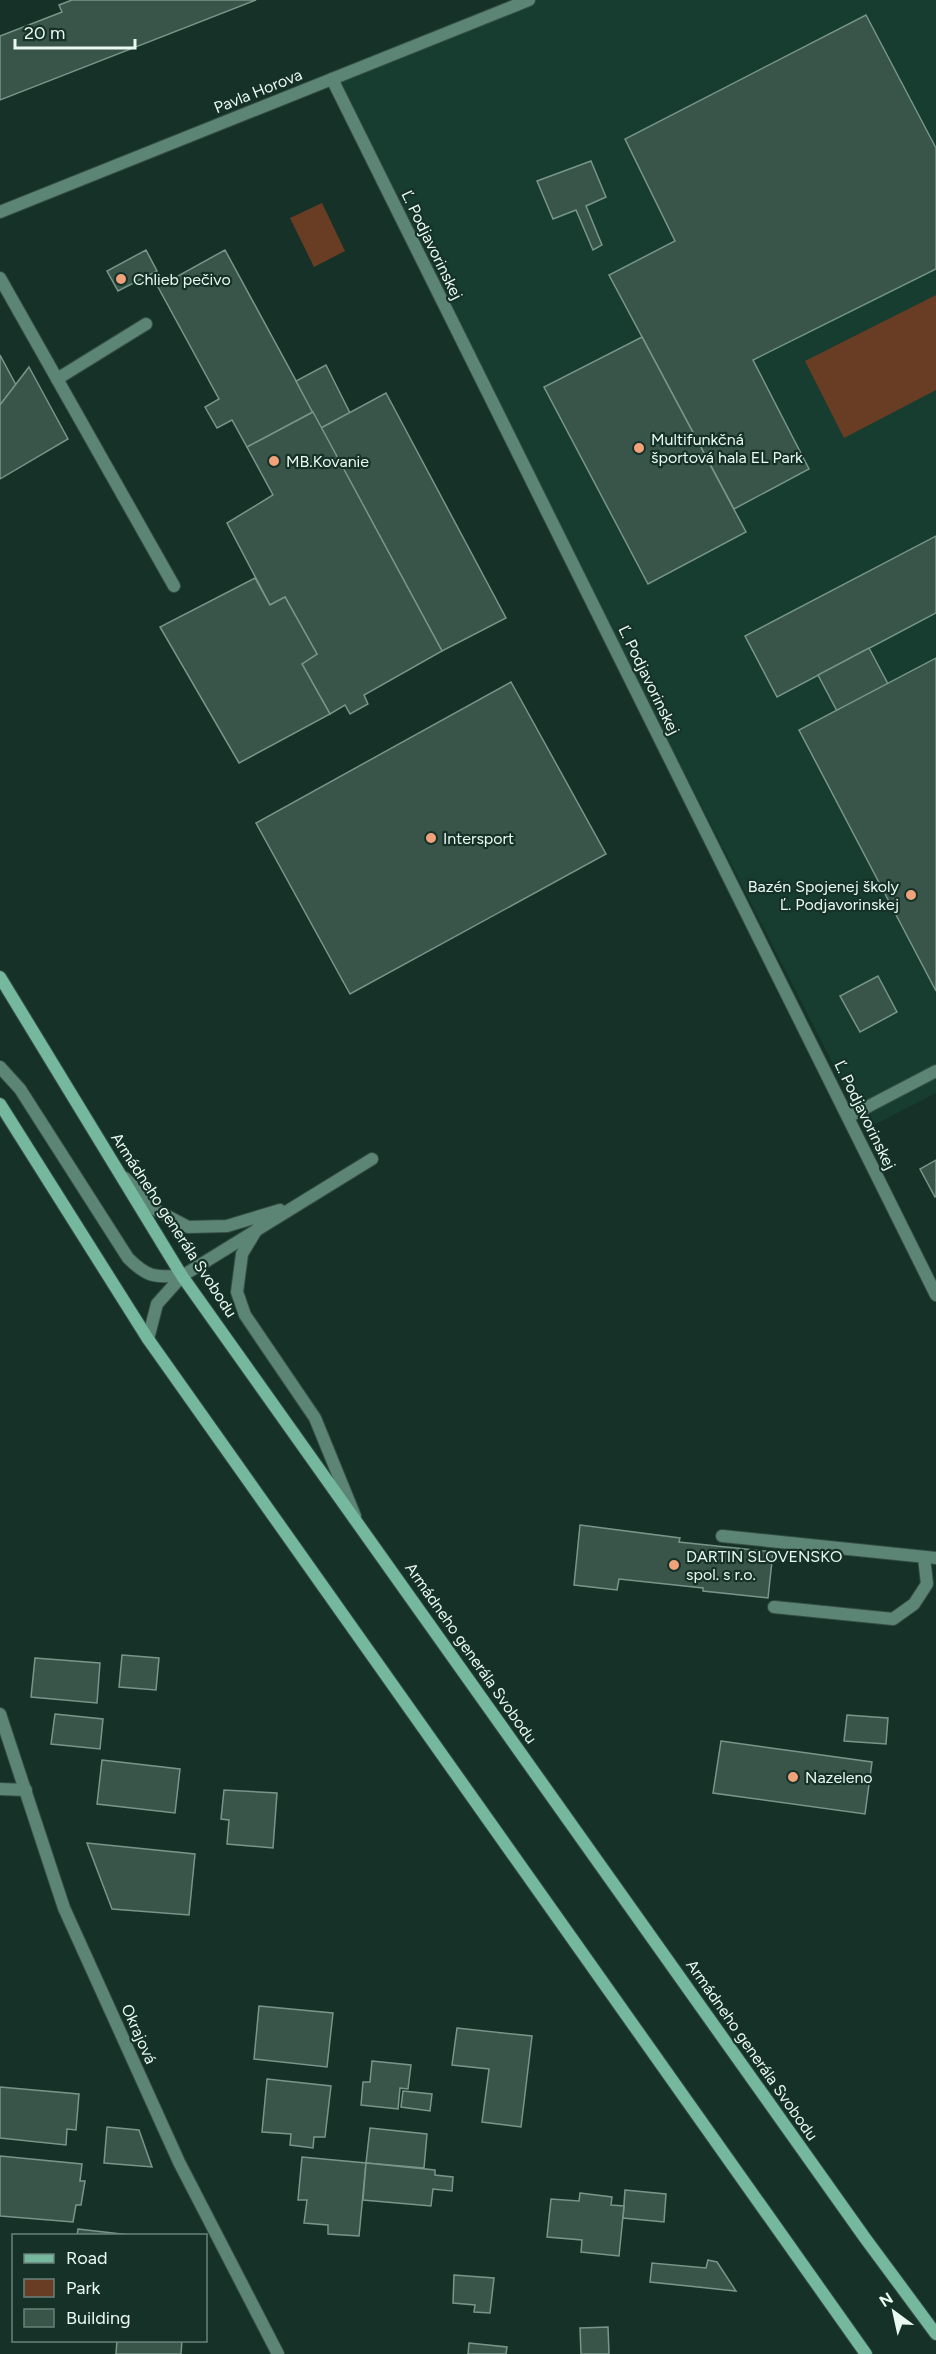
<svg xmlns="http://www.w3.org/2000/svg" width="936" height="2354" viewBox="0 0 936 2354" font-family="Figtree,sans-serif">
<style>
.built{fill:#173d30}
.green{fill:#693c24}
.building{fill:#39554a;stroke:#779689;stroke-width:1.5}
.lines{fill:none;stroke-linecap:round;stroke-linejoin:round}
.lane-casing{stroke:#344e44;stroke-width:14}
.street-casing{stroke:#344e44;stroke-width:14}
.secondary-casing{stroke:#344e44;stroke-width:14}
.lane{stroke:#5c8575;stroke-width:12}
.street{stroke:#5c8575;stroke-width:12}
.secondary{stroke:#75b89e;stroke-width:12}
.poi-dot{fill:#f0a27a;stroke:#163228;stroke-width:2}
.labels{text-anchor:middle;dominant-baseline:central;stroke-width:4.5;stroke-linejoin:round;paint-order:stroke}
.street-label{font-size:16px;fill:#e9f9f2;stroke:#163228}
.poi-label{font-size:16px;fill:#e9f9f2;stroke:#163228;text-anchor:start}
</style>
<rect width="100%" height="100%" fill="#163228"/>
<!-- built -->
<polygon class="built" points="532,0 936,0 936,1093 866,1129 332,79"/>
<!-- green -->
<g class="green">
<polygon points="322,203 345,251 314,267 290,218"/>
<polygon points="936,295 936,390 844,438 805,361"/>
</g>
<!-- building -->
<g class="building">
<polygon points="72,0 256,0 0,100 0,36 62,12 59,5"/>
<polygon points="866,15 936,148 936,269 753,360 809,469 734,509 609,275 675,241 625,139"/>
<polygon points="591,161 606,197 586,206 602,245 593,250 576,210 553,219 537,181"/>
<polygon points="146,250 157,271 118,291 107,271"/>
<polygon points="225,250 313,412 247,447 232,420 217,428 205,407 219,399 158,287"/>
<polygon points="642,337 746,532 648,584 544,387"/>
<polygon points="0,355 16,385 0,405"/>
<polygon points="326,365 350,413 321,428 296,381"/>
<polygon points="29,367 68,439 0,479 0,405"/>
<polygon points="386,393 506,618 442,651 321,428"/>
<polygon points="313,412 442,651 364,695 368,704 350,714 345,705 330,714 302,664 317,654 285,597 270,605 227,523 273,495 247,447"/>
<polygon points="936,536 936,613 777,697 745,636"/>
<polygon points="255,578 270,605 285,597 317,654 302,664 330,714 239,763 160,627"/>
<polygon points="869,648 888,684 837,711 818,675"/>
<polygon points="936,658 936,991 799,730"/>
<polygon points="511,682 606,854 350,994 256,823"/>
<polygon points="878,976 897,1012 860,1032 840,996"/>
<polygon points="936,1160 936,1196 935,1197 920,1169"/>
<polygon points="580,1525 680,1538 679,1542 773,1552 768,1598 703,1591 703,1588 619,1579 617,1590 574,1585"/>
<polygon points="122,1655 159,1658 156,1690 119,1687"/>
<polygon points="35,1658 100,1663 97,1703 31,1697"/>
<polygon points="55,1714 103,1719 100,1749 51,1744"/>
<polygon points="847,1715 888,1718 886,1744 844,1741"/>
<polygon points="721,1741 872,1762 865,1814 713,1793"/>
<polygon points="102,1760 180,1769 175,1813 97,1804"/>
<polygon points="224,1790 277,1793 273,1848 227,1844 229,1820 221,1819"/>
<polygon points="87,1843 195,1854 189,1915 112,1909"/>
<polygon points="259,2006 333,2013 327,2067 254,2059"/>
<polygon points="457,2028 532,2036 521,2127 482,2122 489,2069 452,2065"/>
<polygon points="372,2061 411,2065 408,2089 400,2088 398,2109 361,2105 363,2082 370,2082"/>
<polygon points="267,2079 331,2086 325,2137 314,2137 313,2148 290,2145 291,2134 262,2132"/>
<polygon points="0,2087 79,2094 76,2130 67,2129 66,2145 0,2138"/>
<polygon points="403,2091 432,2094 430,2111 401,2107"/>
<polygon points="107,2127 139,2130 152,2167 104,2163"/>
<polygon points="370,2128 427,2134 424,2168 366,2163"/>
<polygon points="0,2156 82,2164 80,2181 85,2181 81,2205 76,2205 73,2222 0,2216"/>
<polygon points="302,2157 366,2163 359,2236 328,2234 328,2225 304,2223 307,2200 298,2200"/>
<polygon points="366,2163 435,2170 435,2175 453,2177 452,2191 433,2189 431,2206 363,2200"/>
<polygon points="625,2190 666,2194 664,2222 623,2218"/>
<polygon points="580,2193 612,2197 611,2205 624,2206 619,2256 581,2252 582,2240 547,2237 551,2199 579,2201"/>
<polygon points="78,2229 139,2236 77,2236"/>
<polygon points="708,2260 717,2262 736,2291 650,2282 652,2263 706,2268"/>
<polygon points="454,2275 494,2278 490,2313 474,2312 475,2305 453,2303"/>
<polygon points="608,2327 609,2354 581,2354 580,2328"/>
<polygon points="117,2340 182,2340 181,2354 116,2354"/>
<polygon points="469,2343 507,2347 506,2354 468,2354"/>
</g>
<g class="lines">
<!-- lane casing -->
<g class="lane-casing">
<g id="lane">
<polyline points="0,278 174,586"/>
<polyline points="57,379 146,324"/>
<polyline points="848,1117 936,1071"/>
<polyline points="722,1536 936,1558"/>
<polyline points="774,1607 893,1619 914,1604 927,1584 924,1557"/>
</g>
</g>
<!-- street casing -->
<g class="street-casing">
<g id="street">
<polyline points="332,79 936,1295"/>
<polyline points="0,212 529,0"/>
<path d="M0,1067L20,1089L128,1258C148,1278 155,1277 182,1276"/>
<polyline points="125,1178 156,1210 188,1227 227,1226 280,1210"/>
<polyline points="257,1229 242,1254 237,1292 245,1315 315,1418 355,1516"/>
<polyline points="148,1339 157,1304 182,1276 372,1159"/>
<polyline points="0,1714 64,1908 179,2162 278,2354"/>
<polyline points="0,1789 26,1790"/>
</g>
</g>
<!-- secondary casing -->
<g class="secondary-casing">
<g id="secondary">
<polyline points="0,977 182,1276 865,2238 936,2334"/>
<polyline points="0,1104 148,1339 866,2354"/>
</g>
</g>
<!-- lane -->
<use href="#lane" class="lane"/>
<!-- street -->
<use href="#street" class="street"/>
<!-- secondary -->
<use href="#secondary" class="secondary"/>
</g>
<!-- markers -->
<g class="poi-dot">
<circle cx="121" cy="279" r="6"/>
<circle cx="639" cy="448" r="6"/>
<circle cx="274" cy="461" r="6"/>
<circle cx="431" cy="838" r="6"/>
<circle cx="911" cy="895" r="6"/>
<circle cx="674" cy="1565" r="6"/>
<circle cx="793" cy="1777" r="6"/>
</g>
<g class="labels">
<!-- street labels -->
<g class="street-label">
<text transform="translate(258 91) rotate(-22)">Pavla Horova</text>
<text transform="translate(432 245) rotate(64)">Ľ. Podjavorinskej</text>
<text transform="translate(649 680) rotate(64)">Ľ. Podjavorinskej</text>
<text transform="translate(865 1115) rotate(64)">Ľ. Podjavorinskej</text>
<text transform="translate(174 1225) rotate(57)">Armádneho generála Svobodu</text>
<text transform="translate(471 1653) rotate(55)">Armádneho generála Svobodu</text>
<text transform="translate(139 2034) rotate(66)">Okrajová</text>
<text transform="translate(752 2050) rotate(55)">Armádneho generála Svobodu</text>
</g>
<!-- poi labels -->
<g class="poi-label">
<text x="133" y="279">Chlieb pečivo</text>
<text x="651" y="439">Multifunkčná<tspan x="651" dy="18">športová hala EL Park</tspan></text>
<text x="286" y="461">MB.Kovanie</text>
<text x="443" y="838">Intersport</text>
<text x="899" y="886" text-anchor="end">Bazén Spojenej školy<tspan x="899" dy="18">Ľ. Podjavorinskej</tspan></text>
<text x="686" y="1556">DARTIN SLOVENSKO<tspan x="686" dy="18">spol. s r.o.</tspan></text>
<text x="805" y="1777">Nazeleno</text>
</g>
</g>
<!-- legend -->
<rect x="12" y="2234" width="195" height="108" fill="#163228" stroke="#6a8279" stroke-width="1.5"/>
<rect x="24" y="2254" width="30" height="9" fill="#75b89e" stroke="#6a8279" stroke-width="1.5"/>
<text x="66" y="2264" font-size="18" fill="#e9f9f2">Road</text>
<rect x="24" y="2279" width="30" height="18" fill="#693c24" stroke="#6a8279" stroke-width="1.5"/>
<text x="66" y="2294" font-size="18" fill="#e9f9f2">Park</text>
<rect x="24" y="2309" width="30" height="18" fill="#39554a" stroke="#6a8279" stroke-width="1.5"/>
<text x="66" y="2324" font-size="18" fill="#e9f9f2">Building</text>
<!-- north arrow -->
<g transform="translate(894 2312) rotate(327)" stroke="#163228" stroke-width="4.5" paint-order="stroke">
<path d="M0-4.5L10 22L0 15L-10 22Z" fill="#e9f9f2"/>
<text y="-9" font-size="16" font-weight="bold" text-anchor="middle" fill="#e9f9f2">N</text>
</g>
<!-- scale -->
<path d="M15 39v9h120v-9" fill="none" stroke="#e9f9f2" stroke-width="3"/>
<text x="24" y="39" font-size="18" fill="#e9f9f2" stroke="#163228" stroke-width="4.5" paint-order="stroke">20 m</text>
</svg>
